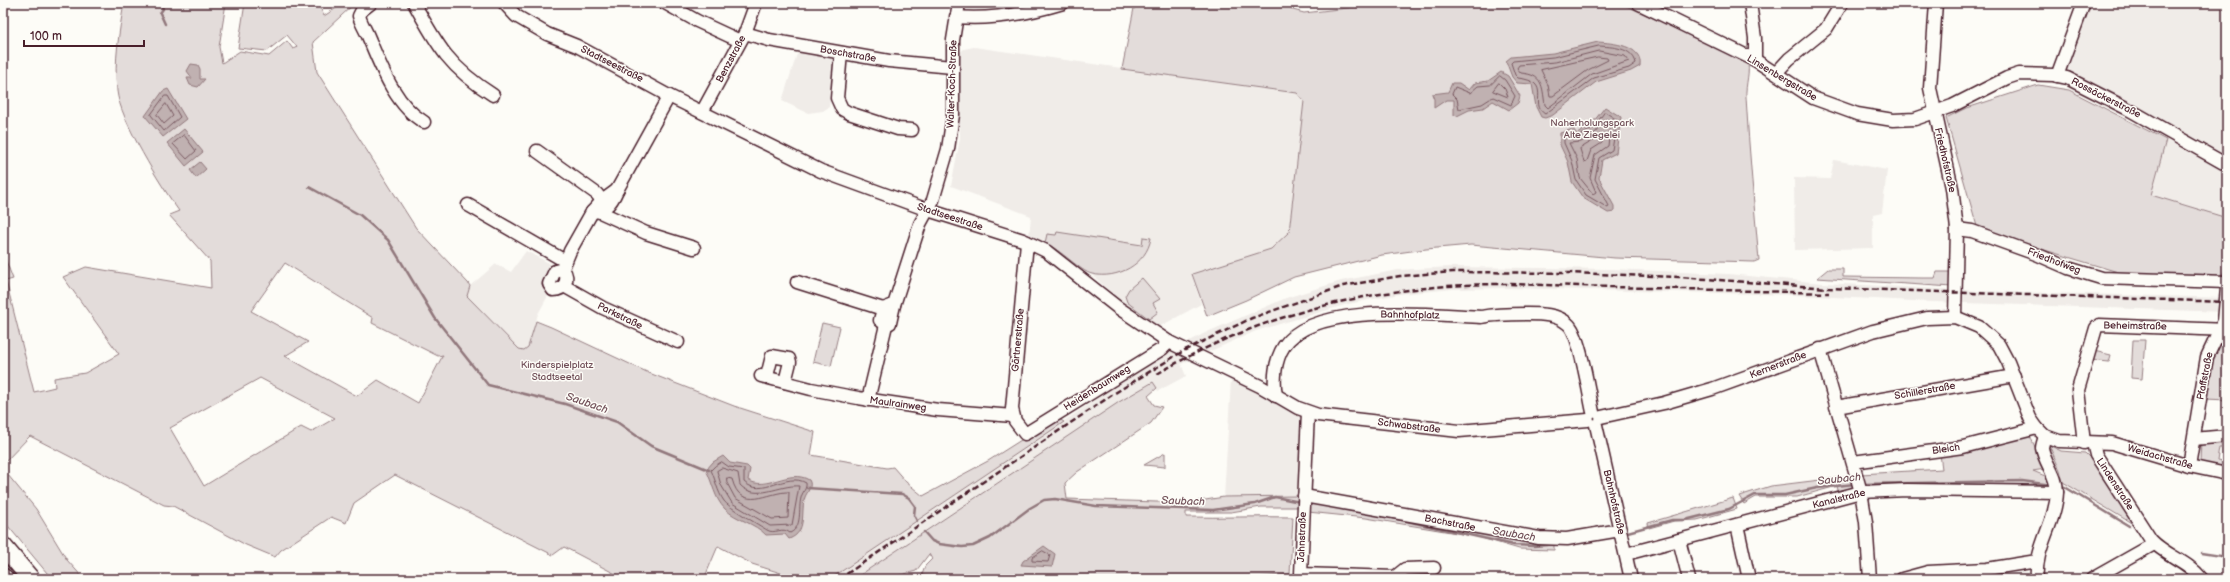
<svg xmlns="http://www.w3.org/2000/svg" width="2230" height="582" viewBox="0 0 2230 582" font-family="'Balsamiq Sans',sans-serif">
<style>
.built{fill:#f0ece8}
.green{fill:#e3dcda;stroke:#967e82;fill-rule:evenodd}
.water{fill:#c0b1b1;stroke:#91777b}
.lines{fill:none;stroke-linecap:round;stroke-linejoin:round}
.shore{stroke:#795961;stroke-width:1}
.stream{stroke:#91777b;stroke-width:2.5}
.minor-casing{stroke:#4a1f2b;stroke-width:15}
.highway-casing{stroke:#4a1f2b;stroke-width:20}
.minor{stroke:#fdfcf7;stroke-width:12}
.highway{stroke:#fdfcf7;stroke-width:17}
.rail{stroke:#4a1f2b;stroke-width:2.5;stroke-dasharray:6 3;stroke-linecap:butt}
.labels{text-anchor:middle;dominant-baseline:central;stroke-width:3;stroke-linejoin:round;paint-order:stroke}
.street-label{font-size:10px;fill:#4a1f2b;stroke:#fdfcf7}
.park-label{font-size:10px;fill:#704e57;stroke:#fdfcf7}
.water-label{font-size:11px;font-style:italic;fill:#73525a;stroke:#fdfcf7}
</style>
<rect width="100%" height="100%" fill="#fdfcf7"/>
<filter id="ink" filterUnits="userSpaceOnUse"><feTurbulence type="fractalNoise" baseFrequency=".025" numOctaves="2"/><feDisplacementMap in="SourceGraphic" scale="8" xChannelSelector="R" yChannelSelector="G"/><feConvolveMatrix kernelMatrix="1 2 1 2 8 2 1 2 1" color-interpolation-filters="sRGB"/></filter>
<g filter="url(#ink)">
<!-- built -->
<g class="built">
<polygon points="2088,3 2227,3 2227,159 2063,74"/>
<polygon points="974,47 1297,93 1304,101 1289,232 1271,249 1192,275 1201,304 1157,328 1125,305 1091,274 1054,247 1029,237 1031,216 951,186 960,139 958,54 964,49"/>
<polygon points="798,51 832,59 835,64 829,107 823,111 808,113 782,101"/>
<polygon points="2166,140 2227,173 2227,218 2151,195"/>
<polygon points="1834,160 1887,170 1882,213 1873,215 1873,248 1795,250 1794,178 1830,179"/>
<polygon points="526,251 553,265 541,287 550,292 538,314 528,347 525,350 519,349 466,296 470,286 496,264 511,272"/>
<polygon points="1451,267 1612,269 1728,274 1823,283 1980,291 2227,298 2227,312 1934,302 1793,295 1506,288 1453,289 1400,294 1348,304 1256,331 1181,364 1186,376 1158,391 1153,382 1119,402 854,579 830,579 1110,390 1166,354 1205,333 1286,298 1341,281 1398,270"/>
<polygon points="1231,380 1304,414 1298,496 1224,497"/>
</g>
<!-- green -->
<g class="green">
<path d="M124,3H226L219,47L222,63L240,51L269,56L287,41L293,49L297,47L287,35L267,51L238,48L245,3H318L324,16L344,3H355L313,42L317,72L416,228L468,283L470,286L467,296L519,349L524,350L528,347L536,321L551,327L649,373L734,406L815,432L811,455L887,468L893,467L906,482L923,496L988,461L1051,421L1059,419L1064,422L830,579H800L752,564L718,546L704,579H625L564,547L553,555L395,475L354,503L346,523L331,517L281,550L275,557L246,545L173,506L164,505L30,436L3,464V253L13,279L6,281L34,392L55,387L54,378L85,373L119,354L63,277L86,267L211,288L210,261L169,215L179,211C161,186 120,120 117,91C114,61 119,33 124,3ZM285,263L373,318L372,323L438,356L443,355L418,403L378,380L357,396L285,356L308,342L251,311ZM260,378L335,418L311,432L301,427L204,486L170,428Z"/>
<path d="M1135,3H1285L1293,10L1304,13L1391,3H1620L1747,61C1751,70 1745,85 1746,97C1749,151 1754,205 1759,260L1754,262L1615,258L1471,245L1426,249L1382,255L1294,277L1246,300L1207,316L1192,274L1271,249L1289,232L1304,101L1297,93L1122,69Z"/>
<polygon points="2038,85 2069,90 2166,140 2151,195 2227,218 2227,266 2221,276 2128,275 1978,230 1946,118 1964,109"/>
<path d="M1057,232L1142,245L1143,237L1151,238C1147,264 1117,280 1092,274C1081,272 1060,249 1045,243L1047,234L1056,235Z"/>
<polygon points="1828,269 1843,269 1843,277 1922,278 1935,278 1937,272 1954,272 1952,287 1817,278"/>
<polygon points="1142,278 1160,299 1153,303 1158,312 1149,319 1127,302 1125,296 1129,289"/>
<polygon points="822,323 840,327 831,366 813,362"/>
<path d="M2224,338H2227V400L2206,399C2209,381 2209,351 2224,338Z"/>
<polygon points="2133,340 2145,340 2142,379 2131,378"/>
<polygon points="2094,351 2111,355 2109,362 2090,360"/>
<path d="M1153,382L1157,388L1148,396L1154,405L1162,407L1151,423L1077,472L1065,483L1067,499L1187,503L1224,497L1298,496V507H1261L1231,512H1186V517C1222,518 1257,516 1293,517L1290,574L1248,579H946L922,575L925,566L932,559L929,554L916,571L885,579H854L1119,402Z"/>
<polygon points="2030,436 2045,469 2033,471 2050,478 2050,487 1862,486 1861,474 1942,469 1940,454"/>
<polygon points="2226,439 2224,448 2219,448 2217,461 2227,463 2227,469 2203,464 2200,461 2201,442"/>
<polygon points="2049,445 2061,451 2085,453 2092,460 2133,524 2063,482 2060,470"/>
<polygon points="1165,453 1165,467 1144,465"/>
<polygon points="3,469 36,509 67,560 84,579 52,579 3,520"/>
<polygon points="1853,476 1856,489 1839,494 1837,486 1797,497 1756,497 1744,504 1739,496 1771,486"/>
<polygon points="1733,498 1737,509 1697,520 1674,521 1649,528 1648,523"/>
<polygon points="1309,500 1510,537 1532,544 1554,544 1554,550 1519,549 1475,536 1366,518 1308,512"/>
</g>
<!-- water -->
<g class="water">
<path d="M1598,42C1612,43 1643,45 1640,66L1631,71L1596,82L1553,115L1545,118L1541,117L1536,107L1532,84L1517,83L1512,77L1506,61L1511,57L1553,53Z"/>
<polygon points="191,64 198,65 200,69 200,79 205,79 198,87 190,85 187,78 192,78 187,71"/>
<polygon points="1501,72 1508,76 1520,96 1518,103 1509,110 1493,101 1483,108 1469,110 1457,116 1454,115 1454,100 1446,100 1434,108 1434,99 1432,94 1448,92 1452,83 1459,83 1469,90 1475,83 1488,81"/>
<polygon points="168,89 186,119 163,137 145,116 163,91"/>
<polygon points="1605,107 1621,117 1616,153 1602,160 1599,178 1614,206 1614,212 1608,213 1583,198 1572,182 1568,162 1560,145 1560,133 1573,129 1577,134 1590,126"/>
<polygon points="184,129 203,152 186,166 167,143"/>
<polygon points="200,162 206,169 196,178 190,170"/>
<path d="M723,456L730,463L747,466L750,469L748,480C766,492 789,468 809,480C813,486 807,492 805,497C800,512 808,532 789,539L785,534L766,535C755,523 736,520 725,509C714,498 713,483 706,470L713,462Z"/>
<polygon points="1044,546 1055,554 1052,567 1021,565 1023,561"/>
</g>
<g class="lines">
<!-- shore -->
<g class="shore">
<path d="M1599,46C1612,47 1632,47 1636,63L1629,68L1594,78L1545,114C1528,104 1554,82 1518,78L1515,75L1511,63L1513,61L1553,57Z"/>
<path d="M1599,51L1625,56L1629,61L1592,74L1548,108L1545,105C1542,85 1543,75 1521,73L1517,68L1519,65L1555,62Z"/>
<polygon points="1598,57 1607,58 1608,60 1588,70 1553,96 1550,96 1548,85 1541,70"/>
<polygon points="1500,76 1505,80 1515,96 1511,105 1493,97 1482,104 1459,109 1457,99 1452,94 1455,87 1470,93 1478,86 1490,85"/>
<polygon points="1499,83 1505,89 1508,97 1493,91"/>
<polygon points="165,96 168,96 180,117 164,131 151,115"/>
<polygon points="166,104 173,116 164,124 157,115"/>
<polygon points="1605,112 1617,120 1612,150 1599,158 1595,179 1609,206 1608,208 1586,195 1576,180 1572,161 1564,143 1564,136 1571,134 1578,137 1593,128"/>
<polygon points="1606,119 1611,122 1608,146 1595,155 1590,178 1596,192 1593,194 1580,178 1577,159 1569,143 1581,142 1595,133"/>
<polygon points="184,135 196,151 187,159 173,144"/>
<polygon points="1600,137 1602,138 1602,143 1591,150 1587,161 1584,162 1580,149"/>
<path d="M722,462L729,467L744,469V482C762,499 786,471 806,483C807,489 802,492 801,498C798,509 803,527 790,533C782,526 775,535 767,530C759,525 728,507 724,501C717,491 716,481 711,470L715,466Z"/>
<path d="M722,468L738,473L740,485C756,502 780,484 799,486L792,525L770,526L732,503L721,485L717,471Z"/>
<path d="M727,478L732,479C741,514 769,491 789,492L788,518L772,519L735,498L727,483Z"/>
<polygon points="1043,551 1050,555 1048,562 1032,561 1032,558"/>
</g>
<!-- stream -->
<g class="stream">
<polyline points="161,3 163,9 160,13 165,24"/>
<polyline points="309,187 360,215 388,240 435,318 488,385 565,404 617,422 651,446 709,470"/>
<polyline points="1862,484 2022,481 2052,485"/>
<polyline points="2059,486 2065,487 2129,526"/>
<polyline points="807,488 902,494 909,498 915,506 914,515 917,521"/>
<polyline points="1307,503 1318,504"/>
<polyline points="1384,516 1514,545 1534,546 1558,544"/>
<polyline points="924,532 932,541 939,544 962,547 973,546 990,538 1030,508 1044,500 1055,499 1096,506 1213,510 1255,504 1275,497 1300,502"/>
<polyline points="1624,533 1672,520 1685,520 1729,509 1755,495 1785,495 1817,488 1855,484"/>
<polyline points="2201,553 2227,557"/>
</g>
<!-- minor casing -->
<g class="minor-casing">
<g id="minor">
<path d="M371,3L362,10L359,16C361,23 365,29 368,36C380,64 395,106 424,122"/>
<path d="M414,3C438,47 450,68 493,95"/>
<polyline points="504,3 516,16 547,34 577,46 669,96 821,171 928,210 1023,240 1046,251 1117,307 1169,342 1260,386 1298,408 1318,415 1459,431 1588,420"/>
<polyline points="665,3 697,21 740,41"/>
<polyline points="1638,3 1755,60 1813,98 1857,114 1893,120 1915,119 1952,106 2007,78 2019,74 2053,75 2067,78 2128,109 2227,165"/>
<polyline points="1750,3 1755,38 1755,60"/>
<polyline points="1936,3 1930,88 1952,188 1957,229 1955,317"/>
<path d="M956,17C991,20 1030,13 1063,3"/>
<polyline points="745,33 769,40 889,61 952,67"/>
<polyline points="841,53 837,98 842,109 849,113 898,129 912,130"/>
<polyline points="1776,73 1789,59 1826,29 1842,3"/>
<polyline points="2057,76 2084,3"/>
<polyline points="702,112 745,33 756,3"/>
<polyline points="537,151 597,194 602,201"/>
<polyline points="617,190 669,96"/>
<path d="M617,190C612,202 605,212 592,212L602,201Z"/>
<polyline points="468,205 565,261"/>
<polyline points="600,212 646,233 694,248"/>
<polyline points="1957,229 1972,231 2036,254 2068,268 2101,278 2227,282"/>
<polyline points="1027,242 1012,409 1015,421 1025,434 1162,349 1169,342"/>
<polyline points="563,268 570,251 592,212"/>
<path d="M563,269C570,279 565,290 553,290L549,284L555,271Z"/>
<polyline points="797,282 883,309"/>
<polyline points="564,286 603,308 678,342"/>
<polyline points="894,305 920,224 933,200 948,149 953,115 953,40 959,3"/>
<polygon points="894,305 890,323 886,325 880,320 883,309"/>
<polyline points="1820,349 1861,492 1866,522 1870,579"/>
<polyline points="761,376 811,389 858,398 938,410 1013,416"/>
<polyline points="767,376 772,356 789,359 790,362 785,382"/>
<path d="M1276,396C1273,379 1275,360 1284,346C1314,301 1434,315 1481,317C1496,314 1511,314 1527,314C1541,314 1557,314 1568,324C1580,333 1589,395 1593,412"/>
<polyline points="868,400 886,325"/>
<polyline points="1836,407 2014,376"/>
<polyline points="1308,412 1301,574 1395,577 1405,569 1434,568"/>
<polyline points="1601,417 1664,403 1712,389 1873,331 1927,318 1955,317 1979,327 1999,345 2008,362 2030,418 2037,428 2045,436 2059,441 2112,443 2189,466 2227,474"/>
<polyline points="1596,425 1631,579"/>
<polyline points="2194,439 2227,436"/>
<polyline points="2084,443 2078,390 2096,328 2099,325 2227,330"/>
<path d="M2093,443L2096,455L2151,540C2166,556 2188,561 2202,579"/>
<polyline points="1853,462 1963,447 2037,428"/>
<polyline points="2189,466 2207,357 2224,321 2227,288"/>
<polyline points="1304,496 1539,538 1567,539 1620,530"/>
<polyline points="1737,525 1749,579"/>
<polyline points="1679,540 1689,579"/>
<polyline points="1626,554 1861,492 1907,490 2057,492"/>
<polyline points="1902,579 1928,572 1987,569 2037,561"/>
<path d="M2037,579C2034,548 2056,523 2057,492C2057,475 2045,464 2042,448C2042,445 2044,440 2045,436"/>
<polyline points="2092,579 2154,544"/>
</g>
</g>
<!-- highway casing -->
<g class="highway-casing">
<g id="highway">
<polyline points="3,546 31,579"/>
<polyline points="3,577 5,579"/>
</g>
</g>
<!-- minor -->
<use href="#minor" class="minor"/>
<!-- highway -->
<use href="#highway" class="highway"/>
<!-- rail -->
<g class="rail">
<path d="M1157,374C1264,311 1383,284 1506,284L1829,293"/>
<polyline points="839,579 1115,393 1185,350 1252,318 1343,286 1400,276 1453,272 1570,273 1679,277 1828,288 2227,302"/>
</g>
</g>
</g>
<g class="labels">
<!-- street labels -->
<g class="street-label">
<text transform="translate(848 54) rotate(10)">Boschstraße</text>
<text transform="translate(731 59) rotate(-62)">Benzstraße</text>
<text transform="translate(612 64) rotate(27)">Stadtseestraße</text>
<text transform="translate(1782 78) rotate(31)">Linsenbergstraße</text>
<text transform="translate(952 84) rotate(-88)">Walter-Koch-Straße</text>
<text transform="translate(2106 98) rotate(27)">Rossäckerstraße</text>
<text transform="translate(1945 160) rotate(77)">Friedhofstraße</text>
<text transform="translate(950 217) rotate(18)">Stadtseestraße</text>
<text transform="translate(2054 261) rotate(21)">Friedhofweg</text>
<text transform="translate(1410 315) rotate(1)">Bahnhofplatz</text>
<text transform="translate(620 316) rotate(26)">Parkstraße</text>
<text transform="translate(2135 326) rotate(1)">Beheimstraße</text>
<text transform="translate(1018 340) rotate(-85)">Gärtnerstraße</text>
<text transform="translate(1778 365) rotate(-21)">Kernerstraße</text>
<text transform="translate(2205 376) rotate(-79)">Pfaffstraße</text>
<text transform="translate(1097 388) rotate(-32)">Heidenbaumweg</text>
<text transform="translate(1925 391) rotate(-10)">Schillerstraße</text>
<text transform="translate(898 404) rotate(8)">Maulrainweg</text>
<text transform="translate(1409 426) rotate(7)">Schwabstraße</text>
<text transform="translate(1946 449) rotate(-8)">Bleich</text>
<text transform="translate(2160 457) rotate(16)">Weidachstraße</text>
<text transform="translate(2115 484) rotate(57)">Lindenstraße</text>
<text transform="translate(1839 499) rotate(-14)">Kanalstraße</text>
<text transform="translate(1614 502) rotate(77)">Bahnhofstraße</text>
<text transform="translate(1450 523) rotate(11)">Bachstraße</text>
<text transform="translate(1302 537) rotate(-88)">Jahnstraße</text>
</g>
<!-- park labels -->
<g class="park-label">
<text x="1592" y="123">Naherholungspark<tspan x="1592" dy="12">Alte Ziegelei</tspan></text>
<text x="557" y="365">Kinderspielplatz<tspan x="557" dy="12">Stadtseetal</tspan></text>
</g>
<!-- water labels -->
<g class="water-label">
<text transform="translate(587 403) rotate(19)">Saubach</text>
<text transform="translate(1839 479) rotate(-6)">Saubach</text>
<text transform="translate(1183 501) rotate(2)">Saubach</text>
<text transform="translate(1514 534) rotate(9)">Saubach</text>
</g>
</g>
<!-- margin -->
<rect width="2230" height="582" fill="none" stroke="#fdfcf7" stroke-width="16"/>
<rect x="8" y="8" width="2214" height="566" fill="none" stroke="#4a1f2b" stroke-width="1.5" filter="url(#ink)"/>
<!-- scale -->
<path d="M24 40v6h120v-6" fill="none" stroke="#4a1f2b" stroke-width="2"/>
<text x="30" y="40" font-size="12" fill="#4a1f2b" stroke="#fdfcf7" stroke-width="3" paint-order="stroke">100 m</text>
</svg>
